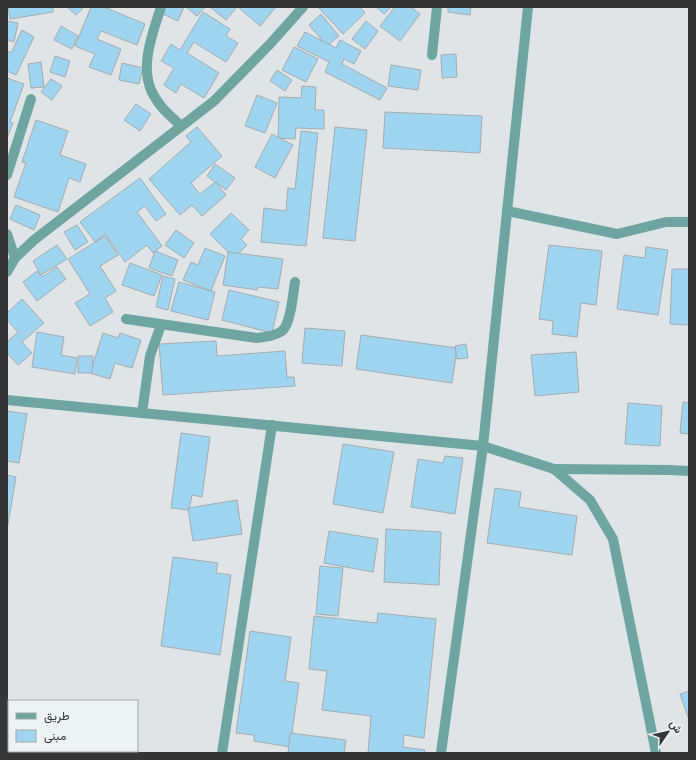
<svg xmlns="http://www.w3.org/2000/svg" width="696" height="760" viewBox="0 0 696 760" font-family="'Roboto Condensed',Vazirmatn,sans-serif">
<style>
.building{fill:#9fd5f0;stroke:#a6acae}
.lines{fill:none;stroke-linecap:round;stroke-linejoin:round}
.street{stroke:#6fa5a1;stroke-width:10}
</style>
<rect width="100%" height="100%" fill="#dfe5e7"/>
<!-- building -->
<g class="building">
<polygon points="8,7 53,7 53,12 10,19"/>
<polygon points="67,7 84,7 76,15"/>
<polygon points="91,7 104,7 145,24 137,45 101,31 97,39 121,49 111,75 89,67 95,54 75,46"/>
<polygon points="166,7 184,7 178,21 163,14"/>
<polygon points="186,7 205,7 197,16"/>
<polygon points="210,7 237,7 226,20"/>
<polygon points="238,7 276,7 260,26"/>
<polygon points="318,7 360,7 365,13 343,34"/>
<polygon points="376,7 391,7 384,14"/>
<polygon points="395,7 411,7 420,14 400,41 380,26"/>
<polygon points="448,7 471,7 470,15 448,12"/>
<polygon points="203,12 230,29 226,36 238,43 226,62 194,42 187,53 219,73 204,98 181,84 176,93 164,85 174,68 161,61 171,44 180,50"/>
<polygon points="321,14 339,36 327,46 309,25"/>
<polygon points="7,21 18,23 14,42 7,40"/>
<polygon points="366,21 378,31 365,49 352,39"/>
<polygon points="61,26 78,36 72,49 54,40"/>
<polygon points="22,30 34,37 16,75 7,71 7,51 11,53"/>
<polygon points="305,32 336,48 340,40 361,51 354,64 344,59 342,64 387,88 380,100 325,72 329,62 297,46"/>
<polygon points="294,47 318,59 306,82 282,70"/>
<polygon points="456,54 457,77 442,78 441,55"/>
<polygon points="55,56 70,61 65,77 50,72"/>
<polygon points="41,62 44,87 31,88 28,64"/>
<polygon points="122,63 143,68 139,84 119,80"/>
<polygon points="391,65 421,70 418,90 388,86"/>
<polygon points="277,70 292,80 285,91 270,81"/>
<polygon points="7,78 24,84 10,122 13,123 7,138"/>
<polygon points="51,79 62,86 52,100 41,92"/>
<polygon points="302,86 316,87 315,110 324,110 324,129 296,128 295,139 278,138 279,97 301,98"/>
<polygon points="257,95 277,103 265,133 245,126"/>
<polygon points="136,104 151,114 140,131 124,120"/>
<polygon points="385,112 482,116 480,153 383,148"/>
<polygon points="36,120 68,131 60,155 86,164 80,182 69,178 58,212 14,197 26,163 22,162"/>
<polygon points="197,127 222,156 191,183 200,194 215,182 226,195 202,216 192,205 180,215 149,179 191,142 186,136"/>
<polygon points="335,127 367,130 355,241 323,238"/>
<polygon points="301,131 318,133 306,246 261,242 264,208 286,211 288,188 295,189"/>
<polygon points="272,134 293,145 275,178 255,167"/>
<polygon points="215,164 235,178 226,190 207,176"/>
<polygon points="140,178 166,214 156,221 145,206 137,212 162,246 153,253 147,245 125,262 105,234 95,242 80,222"/>
<polygon points="16,205 40,215 34,230 10,219"/>
<polygon points="231,213 249,230 241,239 247,245 234,258 210,234"/>
<polygon points="77,225 88,242 75,250 64,232"/>
<polygon points="176,230 194,243 184,258 165,245"/>
<polygon points="105,236 118,255 100,266 116,291 105,298 113,312 90,326 75,303 90,294 68,259"/>
<polygon points="57,245 67,259 41,275 33,261"/>
<polygon points="549,245 602,251 596,305 581,303 577,337 552,334 553,321 539,319"/>
<polygon points="646,247 668,250 658,315 617,309 624,255 645,258"/>
<polygon points="205,248 225,256 211,291 183,280 191,262 198,265"/>
<polygon points="155,251 178,260 172,276 149,268"/>
<polygon points="228,252 283,259 278,289 258,287 257,290 223,285"/>
<polygon points="130,263 162,275 154,296 122,285"/>
<polygon points="57,267 66,279 37,301 23,282 37,271 42,277"/>
<polygon points="672,269 689,269 689,325 670,324"/>
<polygon points="163,276 175,279 168,310 156,307"/>
<polygon points="179,282 215,292 208,320 171,311"/>
<polygon points="229,290 279,302 272,333 222,320"/>
<polygon points="22,299 44,323 22,342 32,353 18,365 7,353 7,342 18,332 7,320 7,313"/>
<polygon points="305,328 345,331 342,366 302,363"/>
<polygon points="37,332 64,337 61,355 77,358 75,374 32,367"/>
<polygon points="103,333 118,338 120,333 141,340 132,368 115,363 110,379 90,373"/>
<polygon points="361,335 457,348 452,383 356,369"/>
<polygon points="216,341 217,356 285,351 287,377 294,377 295,386 163,395 159,344"/>
<polygon points="466,344 468,358 457,359 455,346"/>
<polygon points="576,352 579,392 535,396 531,355"/>
<polygon points="78,356 93,356 92,373 78,373"/>
<polygon points="683,402 689,403 689,434 680,433"/>
<polygon points="628,403 662,406 660,446 625,444"/>
<polygon points="7,411 27,414 19,463 7,461"/>
<polygon points="181,433 210,437 202,497 192,495 189,510 171,508"/>
<polygon points="343,444 394,452 383,513 333,504"/>
<polygon points="445,456 463,458 455,514 411,507 418,459 443,463"/>
<polygon points="7,475 16,477 7,530"/>
<polygon points="495,488 521,492 519,507 577,516 572,555 487,543"/>
<polygon points="237,500 242,534 193,541 188,508"/>
<polygon points="386,529 441,532 439,585 384,582"/>
<polygon points="329,531 378,539 373,572 324,563"/>
<polygon points="173,557 218,563 216,573 231,575 220,655 161,646"/>
<polygon points="320,566 343,568 338,616 316,614"/>
<polygon points="378,613 436,619 424,738 404,735 403,747 425,750 424,753 368,753 371,716 322,710 327,671 309,669 314,616 377,623"/>
<polygon points="250,631 291,637 285,681 299,683 290,747 254,741 254,735 236,733"/>
<polygon points="689,691 689,720 680,694"/>
<polygon points="290,733 346,740 344,753 288,753"/>
<polygon points="7,734 9,736 9,751 30,751 33,753 7,753"/>
</g>
<g class="lines">
<!-- street -->
<g class="street">
<path d="M161,7C152,35 137,72 156,99C162,110 173,118 181,126"/>
<polyline points="432,55 437,7"/>
<polyline points="7,175 31,99"/>
<polyline points="507,211 617,234 666,222 689,222"/>
<polyline points="7,234 15,258"/>
<polyline points="7,272 15,258 34,240 214,101 270,44 303,7"/>
<path d="M126,319L257,338C266,337 275,336 282,331C291,324 293,293 295,282"/>
<polyline points="7,400 483,446 554,469 590,500 613,539 656,753"/>
<polyline points="142,413 150,356 161,325"/>
<polyline points="554,469 670,470 689,471"/>
<polyline points="222,753 272,425"/>
<polyline points="441,753 483,446 528,7"/>
</g>
</g>
<!-- border -->
<rect width="696" height="760" fill="none" stroke="#333536" stroke-width="16"/>
<!-- legend -->
<rect x="8" y="700" width="130" height="52" fill="#ecf3f4" stroke="#a2a7a8"/>
<rect x="16" y="713" width="20" height="6" fill="#6fa5a1" stroke="#a2a7a8"/>
<text x="44" y="720" font-size="12" fill="#333536">طريق</text>
<rect x="16" y="730" width="20" height="12" fill="#9fd5f0" stroke="#a2a7a8"/>
<text x="44" y="740" font-size="12" fill="#333536">مبنى</text>
<!-- north arrow -->
<g transform="translate(668 732) rotate(56)" stroke="#ecf3f4" stroke-width="3" paint-order="stroke">
<path d="M0-3L7 15L0 10L-7 15Z" fill="#333536"/>
<text y="-6" font-size="11" font-weight="bold" text-anchor="middle" fill="#333536">ش</text>
</g>
</svg>
